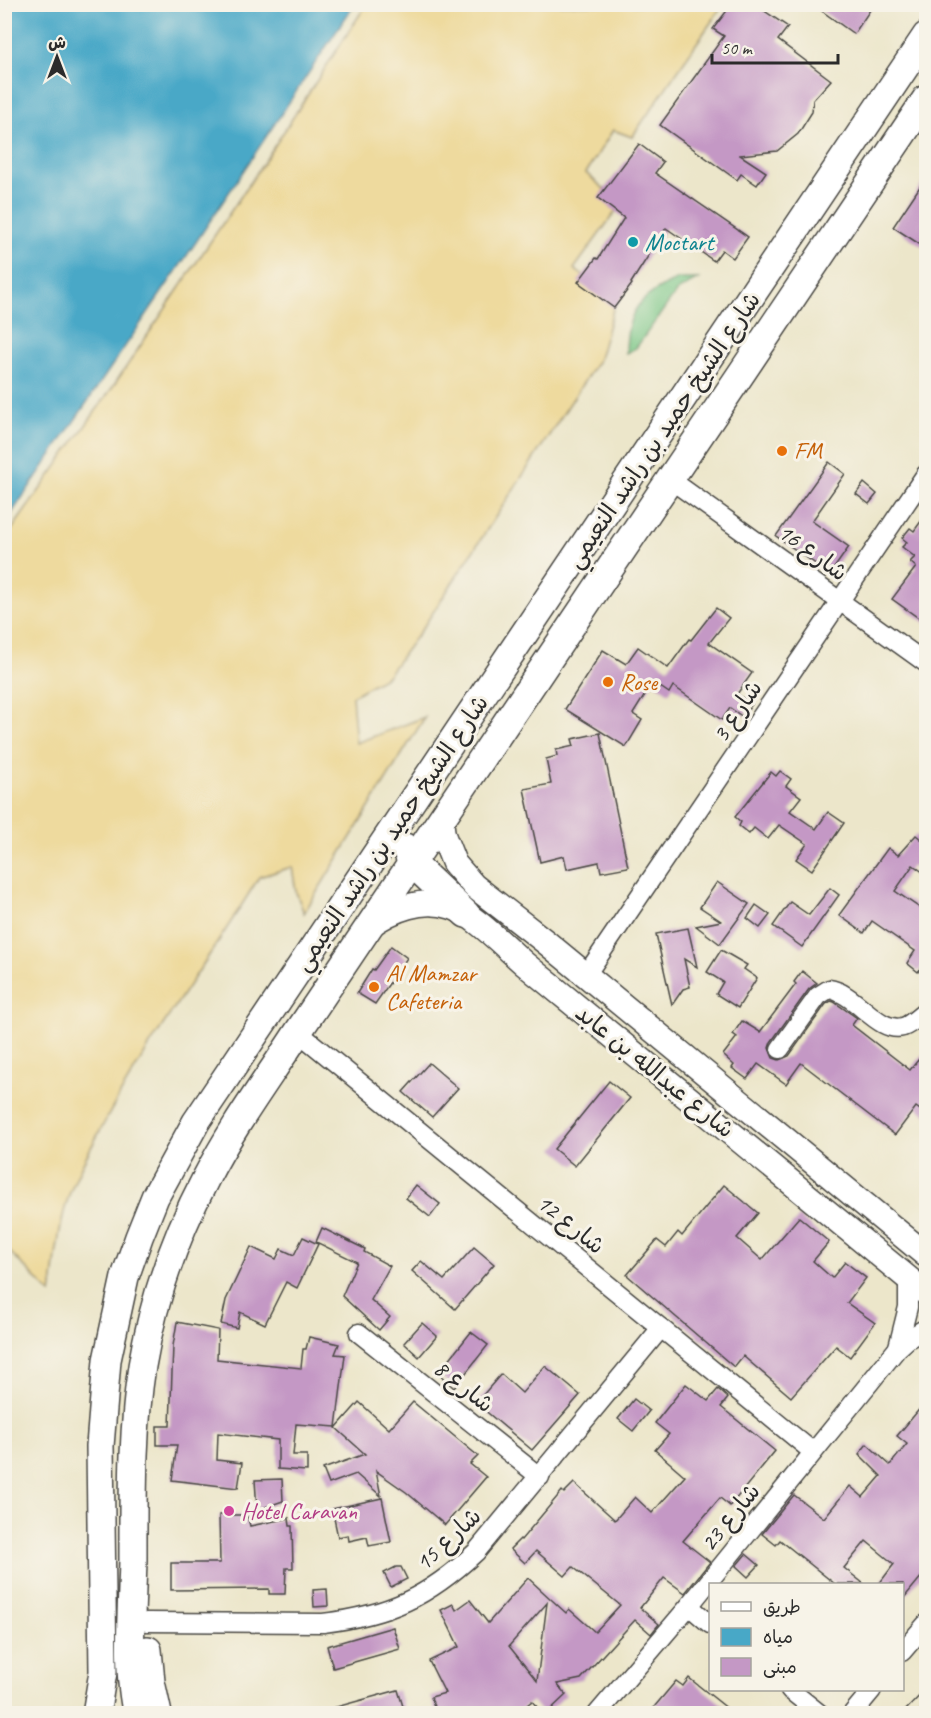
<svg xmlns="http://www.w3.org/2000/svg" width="931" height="1718" viewBox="0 0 931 1718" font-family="Caveat,'Playpen Sans Arabic',sans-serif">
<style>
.green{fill:#79c685;stroke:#527858;stroke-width:1.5}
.sand{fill:#eeda9e;stroke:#8c8264;stroke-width:1.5}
.water{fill:#48a8c7;stroke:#3a6a79;stroke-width:1.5}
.building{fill:#c498c5;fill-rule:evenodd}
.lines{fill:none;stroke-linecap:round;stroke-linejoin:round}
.street-casing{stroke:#484743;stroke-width:21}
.secondary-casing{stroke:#484743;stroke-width:27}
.primary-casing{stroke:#484743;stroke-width:30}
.street{stroke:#fff;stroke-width:18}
.secondary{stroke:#fff;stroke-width:24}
.primary{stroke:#fff;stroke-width:27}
.culture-dot{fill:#0f9aa8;stroke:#f7f3e8;stroke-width:2}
.food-dot{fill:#e8710a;stroke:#f7f3e8;stroke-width:2}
.hotel-dot{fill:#d1479c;stroke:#f7f3e8;stroke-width:2}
.labels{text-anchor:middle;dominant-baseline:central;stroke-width:6;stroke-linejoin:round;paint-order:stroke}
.culture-label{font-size:24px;fill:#0d838f;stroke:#f7f3e8;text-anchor:start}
.street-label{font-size:24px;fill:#2b2b2b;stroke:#f7f3e8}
.food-label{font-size:24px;fill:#c56008;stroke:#f7f3e8;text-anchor:start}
.hotel-label{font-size:24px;fill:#b23c85;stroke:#f7f3e8;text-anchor:start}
</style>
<rect width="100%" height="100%" fill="#f7f3e8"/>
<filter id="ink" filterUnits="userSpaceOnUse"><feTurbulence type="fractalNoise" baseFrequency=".0167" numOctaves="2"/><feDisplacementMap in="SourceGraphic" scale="12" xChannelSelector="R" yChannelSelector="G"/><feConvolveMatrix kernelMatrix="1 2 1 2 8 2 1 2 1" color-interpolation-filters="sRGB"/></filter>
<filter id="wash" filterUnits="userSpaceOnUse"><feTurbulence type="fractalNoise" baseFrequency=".008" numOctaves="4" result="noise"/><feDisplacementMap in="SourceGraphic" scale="24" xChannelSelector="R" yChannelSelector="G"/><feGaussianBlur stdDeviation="1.35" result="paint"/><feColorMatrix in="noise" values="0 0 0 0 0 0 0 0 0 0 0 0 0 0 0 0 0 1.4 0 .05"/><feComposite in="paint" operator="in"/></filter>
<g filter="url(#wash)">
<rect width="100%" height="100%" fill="#ece6ca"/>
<!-- green -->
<path class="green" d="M678,279H698L677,291L636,348L626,353C626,310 640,296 678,279Z"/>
<!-- sand -->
<path class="sand" d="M366,5H723L632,137L613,130L586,173L610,194L618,208L574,269L616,299L599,359L424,626L387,676L352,696L356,743L425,717L304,913L296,892L292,867L259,877C208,962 147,1041 101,1129C87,1155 71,1183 64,1212C57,1239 55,1267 51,1294L5,1247V539L110,391L264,162Z"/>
<!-- water -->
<polygon class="water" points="5,4 354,5 194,245 5,523"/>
<g id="blocks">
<!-- building -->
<g class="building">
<polygon points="732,4 754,4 788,27 778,40 831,80 813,100 812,112 798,134 777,151 740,155 766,172 757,185 741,174 737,180 660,125 724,36 713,29"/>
<polygon points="812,4 874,4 854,34"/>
<polygon points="639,144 663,162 655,173 748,237 733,258 722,250 714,261 666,228 631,283 632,284 614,308 578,282 596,258 598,259 624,218 598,198"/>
<polygon points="927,176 927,249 893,227"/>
<polygon points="829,462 845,474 812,521 849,547 830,574 776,536"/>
<polygon points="864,483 877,494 869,504 856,494"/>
<polygon points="927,513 927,624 892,599 916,567 910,562 915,557 902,547 907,542 902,538 910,528 914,531"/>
<polygon points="716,608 729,618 709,643 752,673 737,694 752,704 743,717 730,708 722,720 673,686 669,693 653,682 633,714 642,720 626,747 565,709 603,650 626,664 638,647 668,668 689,639 691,640"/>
<polygon points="600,733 628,867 601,872 599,862 567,869 564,856 540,862 524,789 551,784 546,759 557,756 556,750 574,746 572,739"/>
<polygon points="780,771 791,779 786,786 801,797 790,811 816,829 828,812 844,823 812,870 796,859 807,844 779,825 768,839 754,828 749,834 739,826 741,822 735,817 771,772 776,776"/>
<polygon points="916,835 927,844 927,875 913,865 895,891 927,913 927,960 918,972 907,963 915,951 872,921 864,933 839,915 888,848 898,855"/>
<polygon points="717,882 749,904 720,944 696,926 721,921 700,907"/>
<polygon points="830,888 839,895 802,947 773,926 790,902 809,915"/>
<polygon points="756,905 770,915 760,928 747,918"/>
<polygon points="688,928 697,967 684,959 690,987 683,989 672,1005 656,934"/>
<polygon points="391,946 407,958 375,1004 357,993 372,969 374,970"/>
<polygon points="721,950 747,965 744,969 757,978 738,1008 716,994 723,982 707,972"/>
<polygon points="802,971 817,983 809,989 771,1042 769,1048 773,1058 779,1060 789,1056 826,1004 831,1001 834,1002 857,1018 852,1025 910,1070 927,1049 927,1115 916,1107 895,1135 801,1063 786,1084 758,1064 747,1079 732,1068 734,1065 723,1055 737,1037 733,1034 742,1021 760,1032 796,984 794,982"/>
<polygon points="429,1063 458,1088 432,1117 403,1092"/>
<polygon points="609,1081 630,1098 575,1166 554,1149"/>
<polygon points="416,1185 440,1204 430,1217 406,1198"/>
<polygon points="724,1185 758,1213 737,1238 762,1260 799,1217 829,1242 813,1261 832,1278 845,1262 866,1278 847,1303 875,1323 850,1357 836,1346 791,1397 743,1356 734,1367 627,1275 657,1240 666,1247 678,1232 682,1236"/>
<polygon points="322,1228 365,1249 364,1252 390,1266 371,1300 390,1317 379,1330 342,1296 357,1262 316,1242"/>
<polygon points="303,1237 318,1244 297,1288 286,1282 265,1324 240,1312 237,1328 221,1324 226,1300 251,1247 276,1259 281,1249 294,1255"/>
<polygon points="474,1247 494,1264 455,1309 412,1271 421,1261 444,1280"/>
<polygon points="177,1322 218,1330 217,1359 301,1368 303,1349 306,1349 309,1337 339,1344 335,1354 345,1355 336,1427 296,1424 293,1455 307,1455 307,1471 278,1469 278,1440 218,1433 217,1460 242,1463 238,1488 172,1480 177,1445 157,1445 157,1426 170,1426 173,1346"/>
<polygon points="422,1323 437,1336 419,1357 404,1343"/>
<polygon points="471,1332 488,1345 454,1388 439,1374 450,1363 448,1361"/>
<polygon points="545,1366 580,1395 532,1450 476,1403 501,1374 522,1393"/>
<path d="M686,1384L708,1401L718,1389L728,1398L721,1407L775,1451L730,1506L720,1498L683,1541L710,1562L685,1593L664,1578L640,1608L659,1624L651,1634L635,1620L581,1679L557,1684L566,1695L547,1713H542L532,1701L517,1713H436L431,1697L445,1693L429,1661L459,1647L441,1610L453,1604L456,1610L470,1600L488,1623L528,1578L566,1613L569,1609L595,1632L620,1605L573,1567L565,1576L536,1551L525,1563L510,1549L520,1539L521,1540L562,1491L564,1493L574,1483L615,1520L635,1497L652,1513L685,1476L655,1450L669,1434L655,1423ZM547,1603L537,1681L509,1646Z"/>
<polygon points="634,1399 649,1411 633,1431 618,1419"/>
<polygon points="927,1400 927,1570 903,1599 903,1584 879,1584 894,1564 866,1541 844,1568 864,1584 835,1584 780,1540 776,1545 762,1534 794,1495 824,1518 850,1486 863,1497 881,1476 859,1454 867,1444 890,1465 907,1444 897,1436"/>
<polygon points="359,1402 389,1429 413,1402 478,1456 470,1464 486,1477 445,1525 406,1492 376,1471 381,1496 356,1474 329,1484 323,1469 365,1454 336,1428"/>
<polygon points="282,1479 283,1501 257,1510 255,1480"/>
<polygon points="382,1498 391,1542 369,1546 367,1537 349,1541 348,1535 338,1537 332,1509"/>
<polygon points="219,1515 247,1515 250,1526 289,1518 290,1526 292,1526 293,1568 286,1568 285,1594 269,1594 269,1589 171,1590 171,1563 220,1563"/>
<polygon points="746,1554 759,1565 748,1577 736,1566"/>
<polygon points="396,1567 401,1567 407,1579 391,1587 384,1573"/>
<polygon points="327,1589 328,1606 314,1607 313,1590"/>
<polygon points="393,1627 400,1649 333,1668 327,1646"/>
<polygon points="689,1678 733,1713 649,1713 676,1681 683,1686"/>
<polygon points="927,1688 927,1713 903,1713"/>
<polygon points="398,1690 405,1713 329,1713 329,1709"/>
</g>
</g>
</g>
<g filter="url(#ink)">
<use href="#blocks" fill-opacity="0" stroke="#484743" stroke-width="1.5"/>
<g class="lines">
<!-- street casing -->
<g class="street-casing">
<g id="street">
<polyline points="671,480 926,663"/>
<polyline points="586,975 926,474"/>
<polyline points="298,1032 813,1452"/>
<path d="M780,1049L818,996L829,989C855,992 878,1034 903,1027C912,1024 919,1016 926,1011"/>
<polyline points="359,1333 540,1477"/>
<polyline points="898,1347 908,1307 908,1278"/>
<polyline points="689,1606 710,1624"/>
<path d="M146,1622L323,1623C389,1615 428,1597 476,1552L661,1328"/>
<polyline points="902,1652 926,1624"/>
<polyline points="790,1690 820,1714"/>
<polyline points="597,1714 689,1606 897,1349 908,1339 926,1328"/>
<polyline points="852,1714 872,1690"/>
</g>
</g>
<!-- secondary casing -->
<g class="secondary-casing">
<g id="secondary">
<polyline points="441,820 443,835 454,863 474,886 547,943 926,1255"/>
<path d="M369,926C392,909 423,897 452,907C475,915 507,949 526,965L926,1293"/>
</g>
</g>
<!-- primary casing -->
<g class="primary-casing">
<g id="primary">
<polyline points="405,847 412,863 466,914"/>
<polyline points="148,1650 151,1682 158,1714"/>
<polyline points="96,1714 103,1672 100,1446 107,1360 125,1277 139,1237 155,1197 196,1122 926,36"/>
<path d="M137,1714C126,1670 132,1606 133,1560C133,1495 132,1430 142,1366C153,1300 175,1237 206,1178C232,1127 267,1080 298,1032L926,99"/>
</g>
</g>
<!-- street -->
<use href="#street" class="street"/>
<!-- secondary -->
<use href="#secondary" class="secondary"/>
<!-- primary -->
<use href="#primary" class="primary"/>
</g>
</g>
<!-- markers -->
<circle class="culture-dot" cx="633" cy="242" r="6"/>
<g class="food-dot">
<circle cx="782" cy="451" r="6"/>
<circle cx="608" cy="682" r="6"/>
<circle cx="374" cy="987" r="6"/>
</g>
<circle class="hotel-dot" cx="229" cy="1511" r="6"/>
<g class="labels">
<!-- culture labels -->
<g class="culture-label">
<text x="645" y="242">Moctart</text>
</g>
<!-- street labels -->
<g class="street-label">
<text transform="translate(663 430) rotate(-56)">شارع الشيخ حميد بن راشد النعيمي</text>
<text transform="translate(813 552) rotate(36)">شارع 16</text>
<text transform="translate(737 711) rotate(-56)">شارع 3</text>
<text transform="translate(391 833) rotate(-56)">شارع الشيخ حميد بن راشد النعيمي</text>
<text transform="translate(655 1071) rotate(39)">شارع عبدالله بن عابد</text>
<text transform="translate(571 1224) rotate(39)">شارع 12</text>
<text transform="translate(464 1386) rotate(39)">شارع 8</text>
<text transform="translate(730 1517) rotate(-51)">شارع 23</text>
<text transform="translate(448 1539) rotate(-43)">شارع 15</text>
</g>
<!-- food labels -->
<g class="food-label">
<text x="794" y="451">FM</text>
<text x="620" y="682">Rose</text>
<text x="386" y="973">Al Mamzar<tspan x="386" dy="28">Cafeteria</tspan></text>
</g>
<!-- hotel labels -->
<g class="hotel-label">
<text x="241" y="1511">Hotel Caravan</text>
</g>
</g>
<!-- margin -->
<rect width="931" height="1718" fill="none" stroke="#f7f3e8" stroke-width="24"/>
<!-- legend -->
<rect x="709" y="1583" width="195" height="108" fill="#f7f3e8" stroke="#a5a39c" stroke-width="1.5"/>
<rect x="721" y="1602" width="30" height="9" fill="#ffffff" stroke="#a5a39c" stroke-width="1.5"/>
<text x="763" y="1613" font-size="18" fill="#2b2b2b">طريق</text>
<rect x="721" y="1628" width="30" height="18" fill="#48a8c7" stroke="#a5a39c" stroke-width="1.5"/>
<text x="763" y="1643" font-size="18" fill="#2b2b2b">مياه</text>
<rect x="721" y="1658" width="30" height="18" fill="#c498c5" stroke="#a5a39c" stroke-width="1.5"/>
<text x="763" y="1673" font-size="18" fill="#2b2b2b">مبنى</text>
<!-- north arrow -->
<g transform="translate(57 57)" stroke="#f7f3e8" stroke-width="4.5" paint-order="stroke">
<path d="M0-4.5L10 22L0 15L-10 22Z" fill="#2b2b2b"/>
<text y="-9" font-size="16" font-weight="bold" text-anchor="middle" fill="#2b2b2b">ش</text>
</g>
<!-- scale -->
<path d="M712 54v9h126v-9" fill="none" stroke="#2b2b2b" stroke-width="3"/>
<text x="721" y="54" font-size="18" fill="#2b2b2b" stroke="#f7f3e8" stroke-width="4.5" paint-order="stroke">50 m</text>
</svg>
